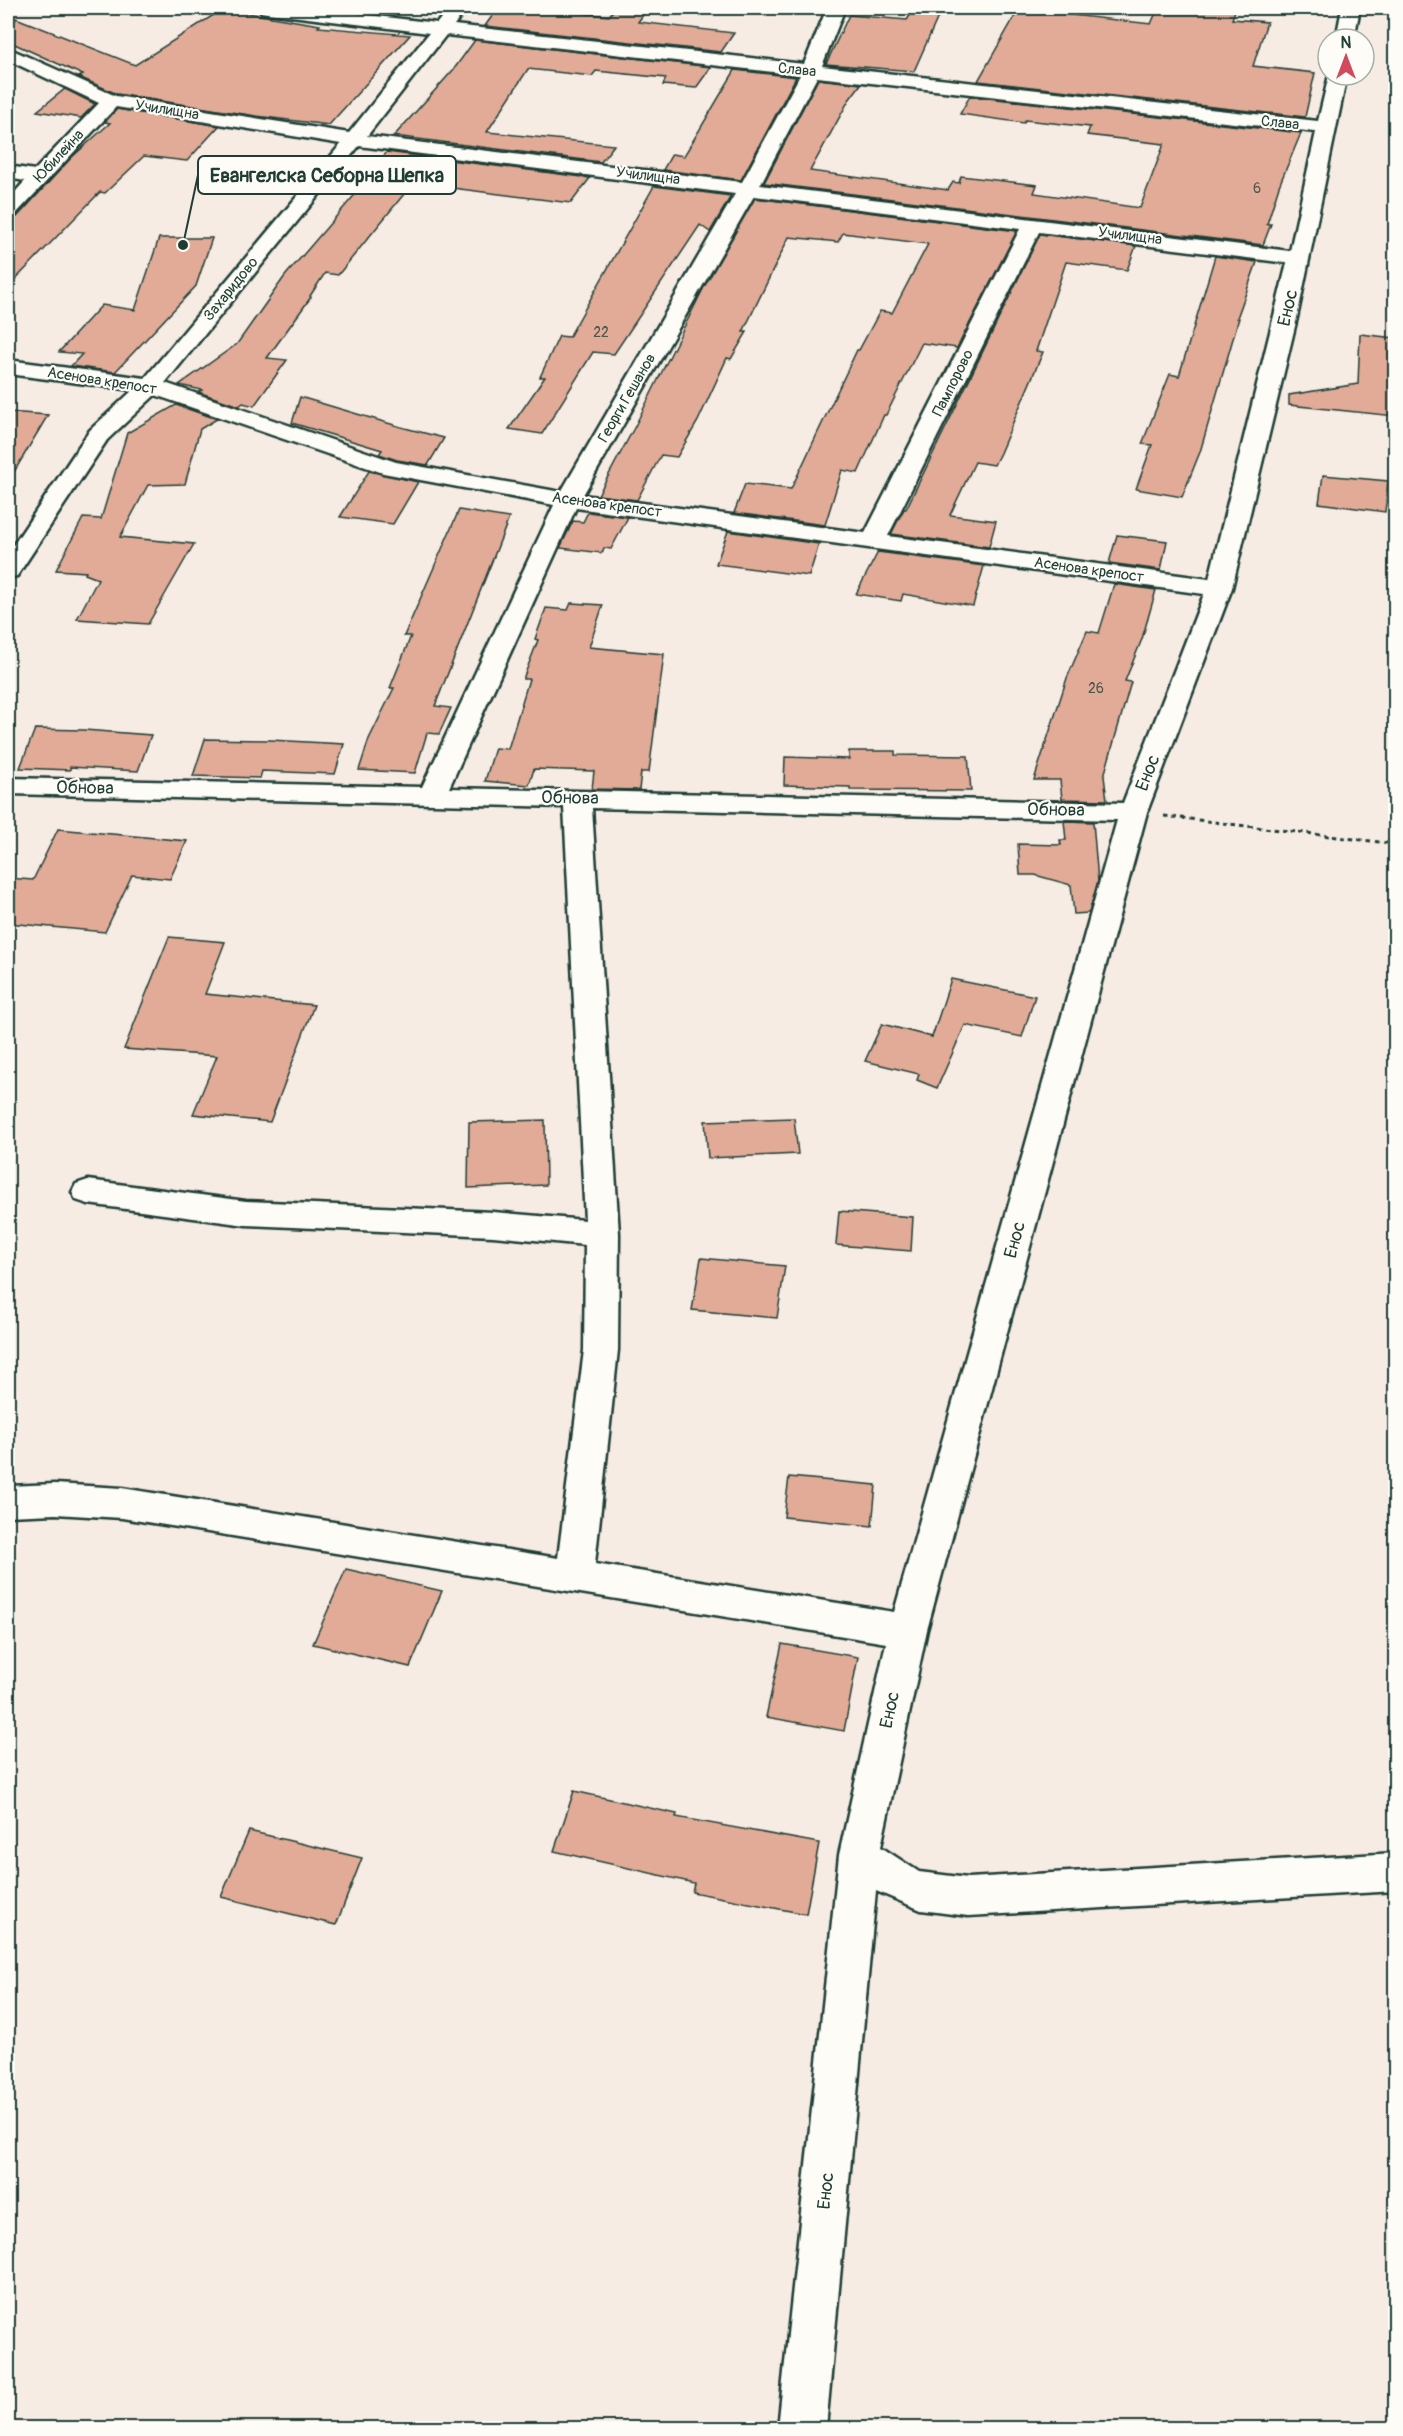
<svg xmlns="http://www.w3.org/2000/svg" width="1403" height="2436" viewBox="0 0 1403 2436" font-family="Pangolin,sans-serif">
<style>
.building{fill:#e1ab97;stroke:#1f3d34;stroke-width:1.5}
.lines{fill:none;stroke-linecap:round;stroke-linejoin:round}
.minor-casing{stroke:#1f3d34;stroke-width:5}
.path{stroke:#1f3d34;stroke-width:3;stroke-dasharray:4.5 4;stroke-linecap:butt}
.minor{fill:#fdfcf7;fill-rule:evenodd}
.labels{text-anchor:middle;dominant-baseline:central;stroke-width:4.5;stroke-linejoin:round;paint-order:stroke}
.far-number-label{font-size:14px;fill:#50584d}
.far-street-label{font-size:15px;fill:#1f3d34;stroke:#fdfcf7}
.street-label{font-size:18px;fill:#1f3d34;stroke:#fdfcf7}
.leader{fill:none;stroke:#1f3d34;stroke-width:2}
.callout-dot{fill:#1f3d34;stroke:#fdfcf7;stroke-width:2}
.callout{fill:#fdfcf7;stroke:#1f3d34;stroke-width:2}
.callout-label{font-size:20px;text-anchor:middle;font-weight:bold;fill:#1f3d34}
</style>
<rect width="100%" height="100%" fill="#f7ece4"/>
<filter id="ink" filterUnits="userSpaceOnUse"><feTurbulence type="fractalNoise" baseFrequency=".0167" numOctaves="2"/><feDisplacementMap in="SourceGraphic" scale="12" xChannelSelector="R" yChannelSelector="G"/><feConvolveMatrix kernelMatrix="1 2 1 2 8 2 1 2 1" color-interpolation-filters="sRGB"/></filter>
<g filter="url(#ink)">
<!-- building -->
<g class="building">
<polygon points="498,8 536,8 609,16 615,8 648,8 638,22 734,33 721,52 485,26"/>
<polygon points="915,8 942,8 914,71 826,64 849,15 907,20"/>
<polygon points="1158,8 1236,8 1232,19 1267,22 1253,66 1315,73 1305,117 978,81 1019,9 1151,24"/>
<polygon points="223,9 320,25 318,27 410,35 329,125 256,116 117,94 79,77 83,75 8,41 16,18 135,65"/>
<polygon points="475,40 711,67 696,88 663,85 666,78 596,71 592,76 528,69 487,132 614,145 601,162 394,136 454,69"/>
<polygon points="735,70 796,77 741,180 663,170 672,154 684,156"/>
<polygon points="818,79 861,84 849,100 810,171 948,190 953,182 959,183 961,176 1037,185 1034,193 1140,208 1164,144 1087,135 1090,127 1025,120 1024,123 960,114 970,96 1301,133 1279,186 1267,224 1271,224 1263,245 764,183"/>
<polygon points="65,89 95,104 81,118 37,111"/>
<polygon points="117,109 219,126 187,161 144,156 105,193 100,192 8,287 8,219 17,217 71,158 110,123 105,122"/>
<polygon points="387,152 590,178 571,203 413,183 338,275 325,273 310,296 311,297 267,358 287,360 254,406 243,403 239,406 198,392 202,390 179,385 237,344 285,276 377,169 373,168"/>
<polygon points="654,186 731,196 710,232 700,225 614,354 593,352 542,434 509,429 545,377 540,377 559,336 569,337"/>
<polygon points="755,198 1017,231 957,348 922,343 886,415 884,415 858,473 842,470 825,525 734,513 745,484 791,489 857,350 859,350 880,311 892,313 928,244 843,233 838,242 789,237 743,332 747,332 731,359 727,358 698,421 677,457 661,455 637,500 598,495 634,428 704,287"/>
<polygon points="1040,234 1136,246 1127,270 1066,262 1036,351 1043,352 1000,453 994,465 975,462 950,515 996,521 989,547 891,534 904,509 906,509"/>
<polygon points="159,238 212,238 196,286 115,372 71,366 82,354 59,352 102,305 135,310"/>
<polygon points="1215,256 1257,262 1237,318 1239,318 1200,452 1182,497 1136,489 1152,445 1142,444 1170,374 1179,376"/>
<polygon points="1360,334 1395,338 1395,416 1289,405 1289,395 1358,384"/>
<polygon points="300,397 401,427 444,438 428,465 397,460 379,454 382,450 292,423"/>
<polygon points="176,405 217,419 200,429 185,484 148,485 120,537 194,544 148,624 77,619 98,579 85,574 86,572 56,570 83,518 101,519 127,433"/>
<polygon points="8,412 48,415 8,482"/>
<polygon points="369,471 418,482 393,524 340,517"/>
<polygon points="1323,475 1388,481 1385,512 1319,503"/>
<polygon points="459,510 509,518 435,706 451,708 439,734 427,733 415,773 359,770 369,739 394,688 390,688 411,636 404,636"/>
<polygon points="588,512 628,517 611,549 604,548 602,553 560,548 573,521 583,522"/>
<polygon points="728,531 819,544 809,576 716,564"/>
<polygon points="1117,535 1167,541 1161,570 1109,563"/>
<polygon points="878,552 984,566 973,606 903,594 901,601 856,594"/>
<polygon points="1114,584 1156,590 1142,639 1125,681 1131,682 1104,776 1107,800 1062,799 1060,780 1034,780 1067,678 1087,631 1099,633"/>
<polygon points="571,603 603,605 589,647 664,654 649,772 641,772 639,790 592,789 594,771 534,769 529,785 485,781 495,748 508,749 529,679 523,679 538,640 535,639 546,608 568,610"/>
<polygon points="35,729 84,730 151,735 138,771 70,767 70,770 20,768"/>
<polygon points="205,739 270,740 344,744 335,774 262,771 260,778 193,776"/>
<polygon points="849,751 895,751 895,755 968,756 971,791 850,790 850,787 784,785 785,757 849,759"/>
<polygon points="1064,821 1093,822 1098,881 1089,913 1074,914 1071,885 1035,875 1020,875 1018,844 1061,845 1060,840 1066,840"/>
<polygon points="58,829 187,841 170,879 132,875 105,932 8,923 8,878 33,880"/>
<polygon points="169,937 225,942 205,994 314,1005 270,1122 193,1114 217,1056 124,1049"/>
<polygon points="951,979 1035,996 1022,1037 965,1025 937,1088 917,1080 919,1074 865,1061 882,1024 932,1037"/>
<polygon points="794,1118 798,1154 708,1158 705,1121"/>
<polygon points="545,1120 546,1185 468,1188 469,1122"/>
<polygon points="839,1211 913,1217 911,1251 836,1245"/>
<polygon points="701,1258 785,1266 777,1318 692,1310"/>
<polygon points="789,1477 876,1485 872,1526 784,1517"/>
<polygon points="346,1569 442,1591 410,1667 313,1644"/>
<polygon points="782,1644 858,1657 844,1731 766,1717"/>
<polygon points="574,1791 677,1814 676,1817 819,1843 806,1914 692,1892 694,1883 554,1851"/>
<polygon points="249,1831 362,1858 336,1925 221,1897"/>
</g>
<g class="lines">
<!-- minor casing -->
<g class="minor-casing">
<g id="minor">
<path d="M258,8H307L437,23L449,8H467L454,25L804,64L827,8H845L822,66L1318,121L1329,75H1347L1297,318L1232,588L1147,812L927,1630L881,1847L919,1872L968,1878L1396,1853V1891L968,1916L921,1910L876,1891L826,2428H778L839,1855L886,1643L122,1518L55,1514L8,1516V1486L55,1484L122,1488L558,1558L584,1350L585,1245L493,1236L246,1225L88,1204L76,1200L72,1192L76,1184L88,1180L246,1201L493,1212L585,1220L564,807L8,794V778L422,787L554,505L383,473L155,395L107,440L17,576L8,578V553L90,430L133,390L8,374V360L145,378L341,144L116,107L15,215L8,217V200L25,181L8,178V166L35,170L99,103L8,60V48L116,96L349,133L429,33L267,13L261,12ZM446,35L800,75L742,182L367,136ZM817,77L1316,132L1290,251L760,185ZM359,146L735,194L561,492L396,462L165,383ZM754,196L1020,229L865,533L583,495ZM1039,232L1287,263L1209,579L888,536ZM576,508L1204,594L1123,803L449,788ZM592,808L1117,820L894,1612L595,1564L618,1350L619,1234Z"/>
<polygon points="1342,8 1360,8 1354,39 1336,39"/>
</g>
</g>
<!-- path -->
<polyline class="path" points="1164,816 1396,844"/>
<!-- minor -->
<use href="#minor" class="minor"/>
</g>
</g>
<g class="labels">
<!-- far-number labels -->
<g class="far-number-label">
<text x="1257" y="188">6</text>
<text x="601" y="332">22</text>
<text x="1096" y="688">26</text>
</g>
<!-- far-street labels -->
<g class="far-street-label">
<text transform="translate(797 70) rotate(6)">Слава</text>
<text transform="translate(167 110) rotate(9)">Училищна</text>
<text transform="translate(1280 123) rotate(6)">Слава</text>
<text transform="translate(59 156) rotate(-47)">Юбилейна</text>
<text transform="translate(648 176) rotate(7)">Училищна</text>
<text transform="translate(1130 236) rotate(7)">Училищна</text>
<text transform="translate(231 289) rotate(-51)">Захаридово</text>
<text transform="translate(102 381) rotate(9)">Асенова крепост</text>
<text transform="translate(953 383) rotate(-63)">Пампорово</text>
<text transform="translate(627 398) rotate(-60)">Георги Гешанов</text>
<text transform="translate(607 505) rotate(8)">Асенова крепост</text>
<text transform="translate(1089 570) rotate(8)">Асенова крепост</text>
</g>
<!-- street labels -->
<g class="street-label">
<text transform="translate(1288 308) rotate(-77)">Енос</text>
<text transform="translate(1148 773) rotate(-69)">Енос</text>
<text transform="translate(85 788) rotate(1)">Обнова</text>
<text transform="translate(570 798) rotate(1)">Обнова</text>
<text transform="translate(1056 810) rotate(1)">Обнова</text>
<text transform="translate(1015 1240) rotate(-75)">Енос</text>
<text transform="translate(890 1710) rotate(-78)">Енос</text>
<text transform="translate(826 2191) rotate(-84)">Енос</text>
</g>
</g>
<!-- callouts -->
<path class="leader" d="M183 245L198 175"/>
<circle class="callout-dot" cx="183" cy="245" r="6"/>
<rect class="callout" x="198" y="156" width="258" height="38" rx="6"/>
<g class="callout-label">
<text x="327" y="182">Евангелска Себорна Шепка</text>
</g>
<!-- margin -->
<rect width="1403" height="2436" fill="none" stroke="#fdfcf7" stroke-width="30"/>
<rect x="15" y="15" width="1373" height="2406" fill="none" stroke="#1f3d34" stroke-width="2" filter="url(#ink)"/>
<!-- north arrow -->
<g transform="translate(1346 57)"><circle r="28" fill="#fdfcf7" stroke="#a4b0a9" stroke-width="1.5"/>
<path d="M0-4.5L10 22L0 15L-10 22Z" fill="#d1495b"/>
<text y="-9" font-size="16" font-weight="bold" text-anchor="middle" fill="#1f3d34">N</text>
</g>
</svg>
